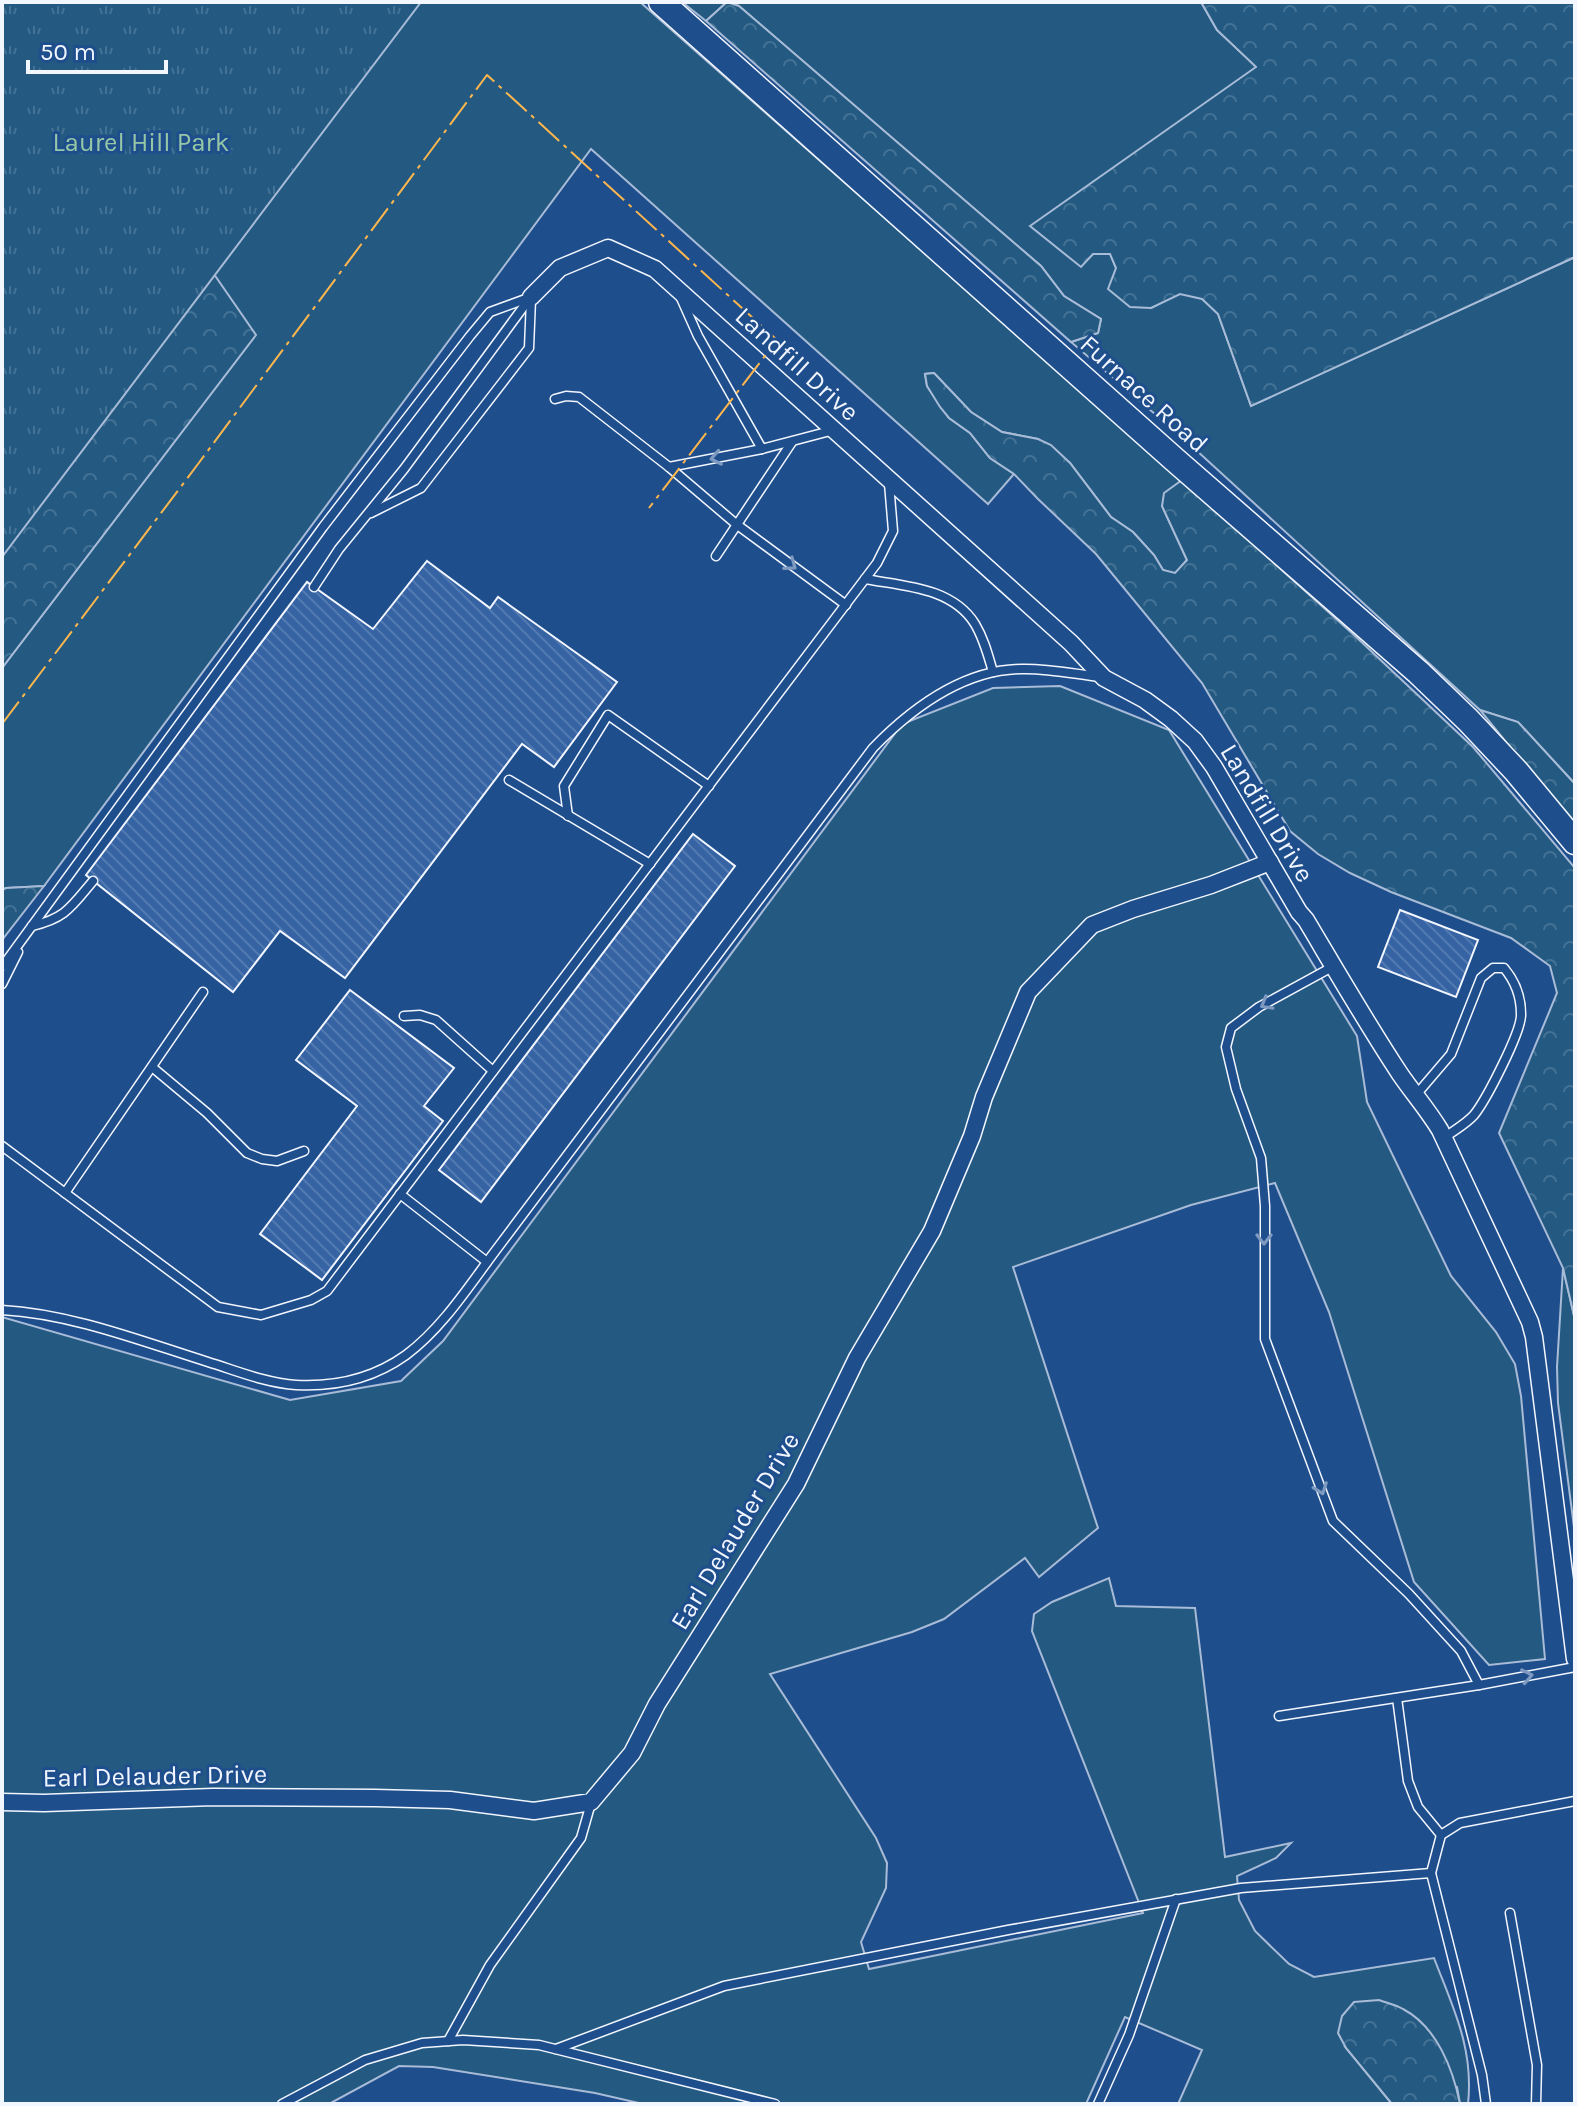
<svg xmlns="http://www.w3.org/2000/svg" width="1577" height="2106" viewBox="0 0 1577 2106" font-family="Karla,sans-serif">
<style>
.grass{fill:#245a82;stroke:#a8bbd7;stroke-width:2}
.forest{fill:url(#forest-crowns);stroke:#a8bbd7;stroke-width:2}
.park{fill:url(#park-tufts);stroke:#a8bbd7;stroke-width:2}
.building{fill:url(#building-back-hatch);stroke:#f2f6ff;stroke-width:2}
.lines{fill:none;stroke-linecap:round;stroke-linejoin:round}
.service-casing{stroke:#f2f6ff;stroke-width:11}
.minor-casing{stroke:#f2f6ff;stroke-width:19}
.secondary-casing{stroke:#f2f6ff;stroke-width:27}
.service{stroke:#1f4e8c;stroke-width:8}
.minor{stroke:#1f4e8c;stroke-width:16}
.secondary{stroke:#1f4e8c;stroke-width:24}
.power{stroke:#ffb74d;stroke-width:2;stroke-dasharray:28 6 4 6;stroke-linecap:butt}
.oneway{stroke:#7e9ac0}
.labels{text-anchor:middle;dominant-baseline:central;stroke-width:6;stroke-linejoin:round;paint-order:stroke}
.park-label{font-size:26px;fill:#97c8a6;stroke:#1f4e8c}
.street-label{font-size:26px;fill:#f2f6ff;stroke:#1f4e8c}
</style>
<defs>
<pattern id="forest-crowns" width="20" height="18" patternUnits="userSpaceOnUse" patternTransform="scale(2)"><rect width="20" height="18" fill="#245a82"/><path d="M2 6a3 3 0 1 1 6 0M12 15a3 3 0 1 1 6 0" fill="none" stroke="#447295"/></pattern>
<pattern id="park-tufts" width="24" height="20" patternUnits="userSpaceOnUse" patternTransform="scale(2)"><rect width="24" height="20" fill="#245a82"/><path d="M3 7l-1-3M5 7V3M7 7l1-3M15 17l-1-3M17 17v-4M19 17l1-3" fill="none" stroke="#447295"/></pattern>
<pattern id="building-back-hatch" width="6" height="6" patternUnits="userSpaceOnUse" patternTransform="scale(2)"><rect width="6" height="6" fill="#3563a3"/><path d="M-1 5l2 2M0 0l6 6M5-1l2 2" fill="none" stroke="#537ab1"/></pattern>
</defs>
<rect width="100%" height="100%" fill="#1f4e8c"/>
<!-- grass -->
<g class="grass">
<polygon points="2,2 640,2 1182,480 1162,506 1187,560 1175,574 1163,570 1154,555 1133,532 1111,517 1070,463 1038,439 1002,432 971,412 934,373 925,374 927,386 949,418 970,433 990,458 1014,474 988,504 591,149 44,886 6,888 2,890 2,668 255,335"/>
<polygon points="682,2 727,2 706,21"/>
<polygon points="729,2 1201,2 1217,30 1257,67 1093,254 1110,253 1116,268 1151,308 1180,293 1202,298 1218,314 1251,406 1575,257 1575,784 1518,722 1480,710 1184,439 1071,342 1098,333 1101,319 1064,296 1041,266 739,6"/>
<path d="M1060,686L1169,730L1357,1036L1367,1102L1451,1276L1496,1332L1515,1364L1521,1396L1545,1659L1489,1665L1414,1582L1329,1312L1275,1183L1191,1205L1013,1267L1098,1528L1039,1577L1025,1558L944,1619L912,1632L770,1674L876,1838L887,1863L886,1888L861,1942L869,1969L1143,1913L1032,1631L1034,1614L1052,1602L1109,1578L1116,1606L1195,1608L1225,1857L1291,1843L1276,1858L1237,1876L1239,1900L1255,1931L1289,1964L1314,1977L1434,1958C1453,2008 1474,2048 1468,2104H1460L1457,2087L1346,2048L1392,2104H1178L1202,2050L1125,2017L1086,2104H643L595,2093L433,2067L399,2066L329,2104H2V1317L290,1400L401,1381L443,1341L902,724L993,688Z"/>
<polygon points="1563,1268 1575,1320 1575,1535 1558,1403 1557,1367"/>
</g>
<!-- forest -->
<g class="forest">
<polygon points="727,2 739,6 1041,266 1064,296 1101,319 1098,333 1071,342 706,21"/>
<polygon points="1201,2 1575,2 1575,257 1251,406 1218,314 1202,299 1180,294 1151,308 1130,307 1108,289 1116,268 1110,254 1093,254 1081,267 1030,226 1256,67 1217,30"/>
<polygon points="2,151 207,264 256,335 2,668"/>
<polygon points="934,373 971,412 1002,432 1038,439 1051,445 1070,463 1111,517 1133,532 1154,555 1163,570 1175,573 1187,560 1162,506 1164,493 1182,480 1354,635 1473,747 1575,868 1575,1320 1563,1268 1499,1133 1557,993 1550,966 1511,938 1391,892 1350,873 1318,854 1290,831 1202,683 1096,554 1038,499 1014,474 990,458 970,433 949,418 940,407 927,386 925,374"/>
<polygon points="1480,710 1518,722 1575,784 1575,827"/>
<polygon points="44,886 2,940 2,890 6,888"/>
<path d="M1379,2000C1387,2003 1396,2005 1403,2009C1437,2027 1453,2069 1460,2104H1392L1346,2048L1338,2033L1342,2016L1354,2002Z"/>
</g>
<!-- park -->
<polygon class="park" points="2,2 421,2 2,557"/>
<!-- building -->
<g class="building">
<polygon points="427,561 490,608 498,597 617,682 554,767 522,744 345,978 280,931 233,992 86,875 307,582 373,629"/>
<polygon points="693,834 735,866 481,1202 439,1170"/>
<polygon points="1400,910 1478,940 1456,997 1378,967"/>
<polygon points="350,990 454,1068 424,1106 443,1121 322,1280 260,1234 357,1106 296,1060"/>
</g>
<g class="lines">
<!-- service casing -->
<g class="service-casing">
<g id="service">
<polyline points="681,298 698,336 762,449 834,430"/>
<polyline points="555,399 566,396 579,397 669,467 736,524 846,605"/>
<polyline points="669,467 762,449"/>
<polyline points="371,513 421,488 529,348 531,299"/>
<polyline points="716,556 792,442"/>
<path d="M865,579C903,586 952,587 975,624C984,639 988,655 993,672"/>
<polyline points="314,587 339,549 404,469 530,298"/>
<polyline points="509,780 650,864"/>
<polyline points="568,816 564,786 608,715 709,786"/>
<path d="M32,926C66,918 71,907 93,881"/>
<polyline points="1334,966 1259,1007 1231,1028 1226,1047 1236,1089 1261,1158 1265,1206 1265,1339 1333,1521 1409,1594 1461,1651 1479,1685"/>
<polyline points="2,967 323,527 470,336 490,312 531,297"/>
<polyline points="2,984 18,952"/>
<polyline points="404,1016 420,1015 436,1020 493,1071"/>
<polyline points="152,1067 207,1113 247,1153 262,1159 277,1161 304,1151"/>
<path d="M1416,1095L1451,1054L1481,978L1493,968H1504C1515,981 1521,997 1521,1014C1522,1031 1486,1100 1474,1115C1466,1124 1453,1131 1444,1138"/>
<polyline points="2,1146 218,1307 261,1315 311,1300 327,1291 877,563 893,531 889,483"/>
<polyline points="65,1193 203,992"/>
<polyline points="400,1194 487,1262"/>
<path d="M2,1310C72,1314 141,1341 208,1362C237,1371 266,1383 296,1385C335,1387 374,1378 406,1355C441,1329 467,1289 493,1254L873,748C912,708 962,670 1021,669C1047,668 1074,674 1100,677"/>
<polyline points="1397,1698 1408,1781 1418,1807 1441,1835"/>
<polyline points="1279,1716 1479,1685 1575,1667"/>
<polyline points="1510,1913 1537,2065 1536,2104"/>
<polyline points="448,2041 490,1965 581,1838 591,1803"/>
<polyline points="556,2049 724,1986 1008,1930 1241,1888 1431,1873"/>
<polyline points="282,2104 365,2060 422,2043 463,2040 539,2045 775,2104"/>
<polyline points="1098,2104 1129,2035 1176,1899"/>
<polyline points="1486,2104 1482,2075 1431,1873 1441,1835 1460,1823 1575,1801"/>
</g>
</g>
<!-- minor casing -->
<g class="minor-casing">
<g id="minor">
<path d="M531,297L560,268L608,248L655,269L1071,643L1104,678L1145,700L1171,719L1195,741L1214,767L1299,912L1306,920C1337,972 1367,1024 1400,1074C1413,1093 1428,1110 1440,1130L1530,1322L1534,1337L1575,1659"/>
<polyline points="2,1802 44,1803 213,1797 375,1798 450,1800 534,1811 591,1802 632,1753 657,1704 796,1484 857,1358 932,1231 972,1136 984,1097 1028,992 1092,925 1133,909 1211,885 1270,862"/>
</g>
</g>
<!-- secondary casing -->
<g class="secondary-casing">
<polyline id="secondary" points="661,2 1175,460 1418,672 1468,720 1516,771 1575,842"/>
</g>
<!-- service -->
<use href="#service" class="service"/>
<!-- minor -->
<use href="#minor" class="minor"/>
<!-- secondary -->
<use href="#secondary" class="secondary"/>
<!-- power -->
<polyline class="power" points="2,724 198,464 487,75 777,340 649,508"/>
</g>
<!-- one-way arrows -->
<defs><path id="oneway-chevron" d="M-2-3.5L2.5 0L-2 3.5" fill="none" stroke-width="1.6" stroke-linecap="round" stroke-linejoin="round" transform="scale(2)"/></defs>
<g class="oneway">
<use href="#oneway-chevron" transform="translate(716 458) rotate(169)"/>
<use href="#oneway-chevron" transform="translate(791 565) rotate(36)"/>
<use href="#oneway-chevron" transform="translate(1266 1004) rotate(150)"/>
<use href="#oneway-chevron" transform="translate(1264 1239) rotate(90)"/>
<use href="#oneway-chevron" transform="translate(1321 1489) rotate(70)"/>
<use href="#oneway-chevron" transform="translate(1527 1676) rotate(-11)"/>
</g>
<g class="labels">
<!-- park labels -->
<g class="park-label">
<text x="141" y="142">Laurel Hill Park</text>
</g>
<!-- street labels -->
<g class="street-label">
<text transform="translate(797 364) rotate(42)">Landfill Drive</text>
<text transform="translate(1144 394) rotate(42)">Furnace Road</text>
<text transform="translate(1267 813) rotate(59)">Landfill Drive</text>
<text transform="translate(735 1531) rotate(-59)">Earl Delauder Drive</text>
<text transform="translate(155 1776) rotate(-1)">Earl Delauder Drive</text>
</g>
</g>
<!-- border -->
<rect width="1577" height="2106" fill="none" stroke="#f2f6ff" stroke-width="8"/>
<!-- scale -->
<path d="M28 60v12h138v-12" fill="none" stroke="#f2f6ff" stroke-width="4"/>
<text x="40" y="60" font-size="24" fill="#f2f6ff" stroke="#1f4e8c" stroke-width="6" paint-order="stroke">50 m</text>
</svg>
